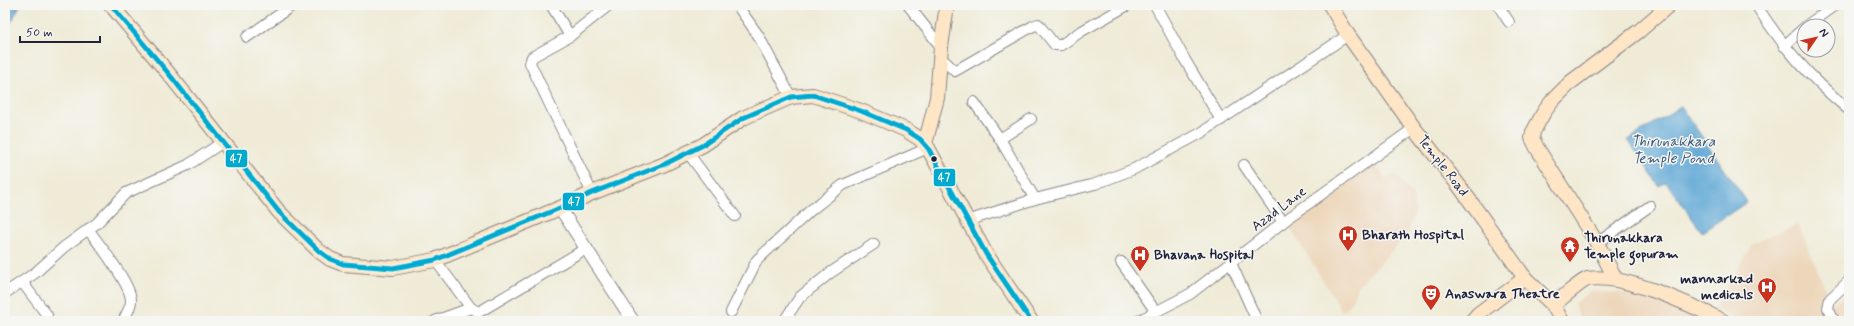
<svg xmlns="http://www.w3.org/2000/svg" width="1854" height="326" viewBox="0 0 1854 326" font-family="Mynerve,sans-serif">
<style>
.built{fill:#edd7bb}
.water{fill:#5ea7d5;stroke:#406488}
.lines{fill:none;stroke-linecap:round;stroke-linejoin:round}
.minor-casing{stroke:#888689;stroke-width:12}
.tertiary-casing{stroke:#888689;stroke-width:14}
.secondary-casing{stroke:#888689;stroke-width:16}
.minor{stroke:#fff;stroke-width:10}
.tertiary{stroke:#fff;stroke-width:12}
.secondary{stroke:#fde5c5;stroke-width:14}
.bus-1-casing{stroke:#f6f6f2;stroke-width:8}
.bus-1{stroke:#00a9ce;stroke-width:5}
.bus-dot{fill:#22223b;stroke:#f6f6f2;stroke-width:1.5}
.labels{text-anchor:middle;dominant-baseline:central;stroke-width:3;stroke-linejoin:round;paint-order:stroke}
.street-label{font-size:14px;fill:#22223b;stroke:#f6f6f2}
.poi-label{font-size:14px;font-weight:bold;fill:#22223b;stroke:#f6f6f2;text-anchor:start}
.water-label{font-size:15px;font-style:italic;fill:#3a5779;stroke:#f6f6f2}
.line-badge{stroke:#f6f6f2;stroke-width:1.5}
.badge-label{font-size:11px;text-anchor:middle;font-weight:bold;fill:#fff}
</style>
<rect width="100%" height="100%" fill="#f6f6f2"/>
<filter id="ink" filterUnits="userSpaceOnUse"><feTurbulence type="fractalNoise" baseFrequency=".025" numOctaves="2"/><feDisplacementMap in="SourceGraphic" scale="8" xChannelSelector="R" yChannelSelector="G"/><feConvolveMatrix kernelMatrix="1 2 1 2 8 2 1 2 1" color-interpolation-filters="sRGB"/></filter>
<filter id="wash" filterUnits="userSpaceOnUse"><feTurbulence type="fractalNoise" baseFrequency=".012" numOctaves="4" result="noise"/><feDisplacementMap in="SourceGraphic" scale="16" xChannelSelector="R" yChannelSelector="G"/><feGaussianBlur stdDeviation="0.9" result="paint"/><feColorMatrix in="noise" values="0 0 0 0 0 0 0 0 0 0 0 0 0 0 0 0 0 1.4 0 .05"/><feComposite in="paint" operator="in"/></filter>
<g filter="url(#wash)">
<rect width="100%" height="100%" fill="#efebd7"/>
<!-- built -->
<g class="built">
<polygon points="1374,162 1386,179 1395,174 1413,196 1415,211 1406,236 1358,286 1350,305 1342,311 1288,224"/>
<polygon points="1798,224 1832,305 1849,293 1849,321 1736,321 1714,308 1752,244"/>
<polygon points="1591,291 1648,294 1688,309 1706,321 1581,321 1574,303"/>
</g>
<!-- water -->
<g class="water">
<polygon points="5,5 20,5 5,34"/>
<polygon points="1681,106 1747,202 1702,232 1666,182 1659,186 1628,140"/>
</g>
</g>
<g filter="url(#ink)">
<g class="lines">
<!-- minor casing -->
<g class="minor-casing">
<g id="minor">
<polyline points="551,5 570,36"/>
<polyline points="737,5 758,35 791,97"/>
<polyline points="908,5 941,47"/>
<polyline points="1155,5 1185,60 1221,120"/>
<polyline points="1498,5 1509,22"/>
<path d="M1756,5C1784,48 1809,77 1849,110"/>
<polyline points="1806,26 1835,5"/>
<polyline points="247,37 293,5"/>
<polyline points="1784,46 1804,28"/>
<polyline points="941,58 955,71 1033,26 1038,24 1055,45 1061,45 1080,32 1128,5"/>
<polyline points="974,102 1000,139 1035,199"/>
<polyline points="1000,139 1031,119"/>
<polyline points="688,153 735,216"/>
<polyline points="1244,165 1283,222"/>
<polyline points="592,193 530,63 532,57 570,36 609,5"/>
<polyline points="967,221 1035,199 1095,184 1134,169 1201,133 1348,35"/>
<path d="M88,229C98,243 132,285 131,301C131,307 126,315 123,321"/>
<polyline points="1597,243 1650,206"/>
<polyline points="435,260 471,308"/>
<polyline points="1121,262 1156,312"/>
<polyline points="1231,263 1257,321"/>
<polyline points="22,282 47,315"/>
<polyline points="5,293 35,273 64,247 97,223 126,193 188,165 223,142"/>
<polyline points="731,312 757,260 811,210 843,185 928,148"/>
<polyline points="435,321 471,308 479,312 587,248"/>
<polyline points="784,321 800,297 830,273 874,244"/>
<polyline points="1138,321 1190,294 1283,222 1414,128"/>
<polyline points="1834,321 1828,308 1830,299 1849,281"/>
</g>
</g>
<!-- tertiary casing -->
<g class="tertiary-casing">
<polyline id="tertiary" points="560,208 633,321"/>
</g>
<!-- secondary casing -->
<g class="secondary-casing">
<g id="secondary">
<polyline points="111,5 169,74 279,212 319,251 330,259 343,264 393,268 435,260 560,208 592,193 665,164 703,145 743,118 791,97 813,95 861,111 906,130 920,139 928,148 986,254 1031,321"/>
<polyline points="1330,5 1348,35 1414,128 1460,187 1525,278 1553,305 1562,321"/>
<polyline points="925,144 937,98 941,47 947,5"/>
<polyline points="1616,280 1597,243 1537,148 1532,138 1533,132 1544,112 1553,100 1571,82 1639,31 1669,5"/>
<path d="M1553,305C1560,300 1582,280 1588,279C1623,273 1692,305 1723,321"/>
<polyline points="1472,321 1478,314 1525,278"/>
</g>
</g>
<!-- minor -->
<use href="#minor" class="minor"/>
<!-- tertiary -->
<use href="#tertiary" class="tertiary"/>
<!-- secondary -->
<use href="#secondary" class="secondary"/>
<!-- bus-1 casing -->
<g class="bus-1-casing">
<polyline id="bus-1" points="111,5 169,74 279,212 319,251 330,259 343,264 393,268 435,260 560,208 592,193 665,164 703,145 743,118 791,97 813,95 861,111 906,130 920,139 928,148 986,254 1031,321"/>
</g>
<!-- bus-1 -->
<use href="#bus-1" class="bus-1"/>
</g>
</g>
<!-- icons -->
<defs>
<g id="hospital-pin" transform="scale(1)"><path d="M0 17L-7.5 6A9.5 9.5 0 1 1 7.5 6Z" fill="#c8321e" stroke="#f6f6f2"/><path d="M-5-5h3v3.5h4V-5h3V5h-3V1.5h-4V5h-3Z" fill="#fff"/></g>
<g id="temple-pin" transform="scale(1)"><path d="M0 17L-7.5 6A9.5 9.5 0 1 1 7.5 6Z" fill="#c8321e" stroke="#f6f6f2"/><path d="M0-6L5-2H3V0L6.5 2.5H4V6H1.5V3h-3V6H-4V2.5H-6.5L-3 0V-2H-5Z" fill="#fff"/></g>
<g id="theatre-pin" transform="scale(1)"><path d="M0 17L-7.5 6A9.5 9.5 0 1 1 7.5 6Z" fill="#c8321e" stroke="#f6f6f2"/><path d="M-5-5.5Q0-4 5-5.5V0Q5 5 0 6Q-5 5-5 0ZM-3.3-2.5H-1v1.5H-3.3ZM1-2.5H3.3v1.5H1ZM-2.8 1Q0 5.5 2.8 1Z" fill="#fff"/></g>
</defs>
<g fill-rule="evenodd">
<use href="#hospital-pin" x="1348" y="235"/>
<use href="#temple-pin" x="1570" y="246"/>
<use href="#hospital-pin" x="1140" y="255"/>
<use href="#hospital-pin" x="1767" y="287"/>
<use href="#theatre-pin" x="1431" y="294"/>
</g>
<!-- markers -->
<circle class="bus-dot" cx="934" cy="159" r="3.5"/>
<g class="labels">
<!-- street labels -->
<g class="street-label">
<text transform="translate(1443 166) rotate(52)">Temple Road</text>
<text transform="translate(1279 209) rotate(-37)">Azad Lane</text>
</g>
<!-- poi labels -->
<g class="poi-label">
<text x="1362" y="235">Bharath Hospital</text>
<text x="1584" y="238">Thirunakkara<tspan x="1584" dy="16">Temple gopuram</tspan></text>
<text x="1154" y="255">Bhavana Hospital</text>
<text x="1753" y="279" text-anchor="end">mannarkad<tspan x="1753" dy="16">medicals</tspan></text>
<text x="1445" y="294">Anaswara Theatre</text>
</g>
<!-- water labels -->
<g class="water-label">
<text x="1673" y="142">Thirunakkara<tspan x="1673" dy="17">Temple Pond</tspan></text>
</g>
</g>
<g class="line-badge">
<rect x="225" y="149" width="23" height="19" rx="4" fill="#00a9ce"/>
<rect x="933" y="168" width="23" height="19" rx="4" fill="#00a9ce"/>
<rect x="562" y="192" width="23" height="19" rx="4" fill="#00a9ce"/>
</g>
<g class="badge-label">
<text x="236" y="162">47</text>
<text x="944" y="181">47</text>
<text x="574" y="205">47</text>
</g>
<!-- margin -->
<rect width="1854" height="326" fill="none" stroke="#f6f6f2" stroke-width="20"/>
<!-- north arrow -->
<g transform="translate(1816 38) rotate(56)"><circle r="19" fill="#f6f6f2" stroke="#a1a1a9"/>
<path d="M0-3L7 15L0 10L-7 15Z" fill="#c8321e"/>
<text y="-6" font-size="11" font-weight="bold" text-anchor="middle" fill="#22223b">N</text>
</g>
<!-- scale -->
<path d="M20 36v6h80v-6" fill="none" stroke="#22223b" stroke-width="2"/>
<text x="26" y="36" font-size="12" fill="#22223b" stroke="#f6f6f2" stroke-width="3" paint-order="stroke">50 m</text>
</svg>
